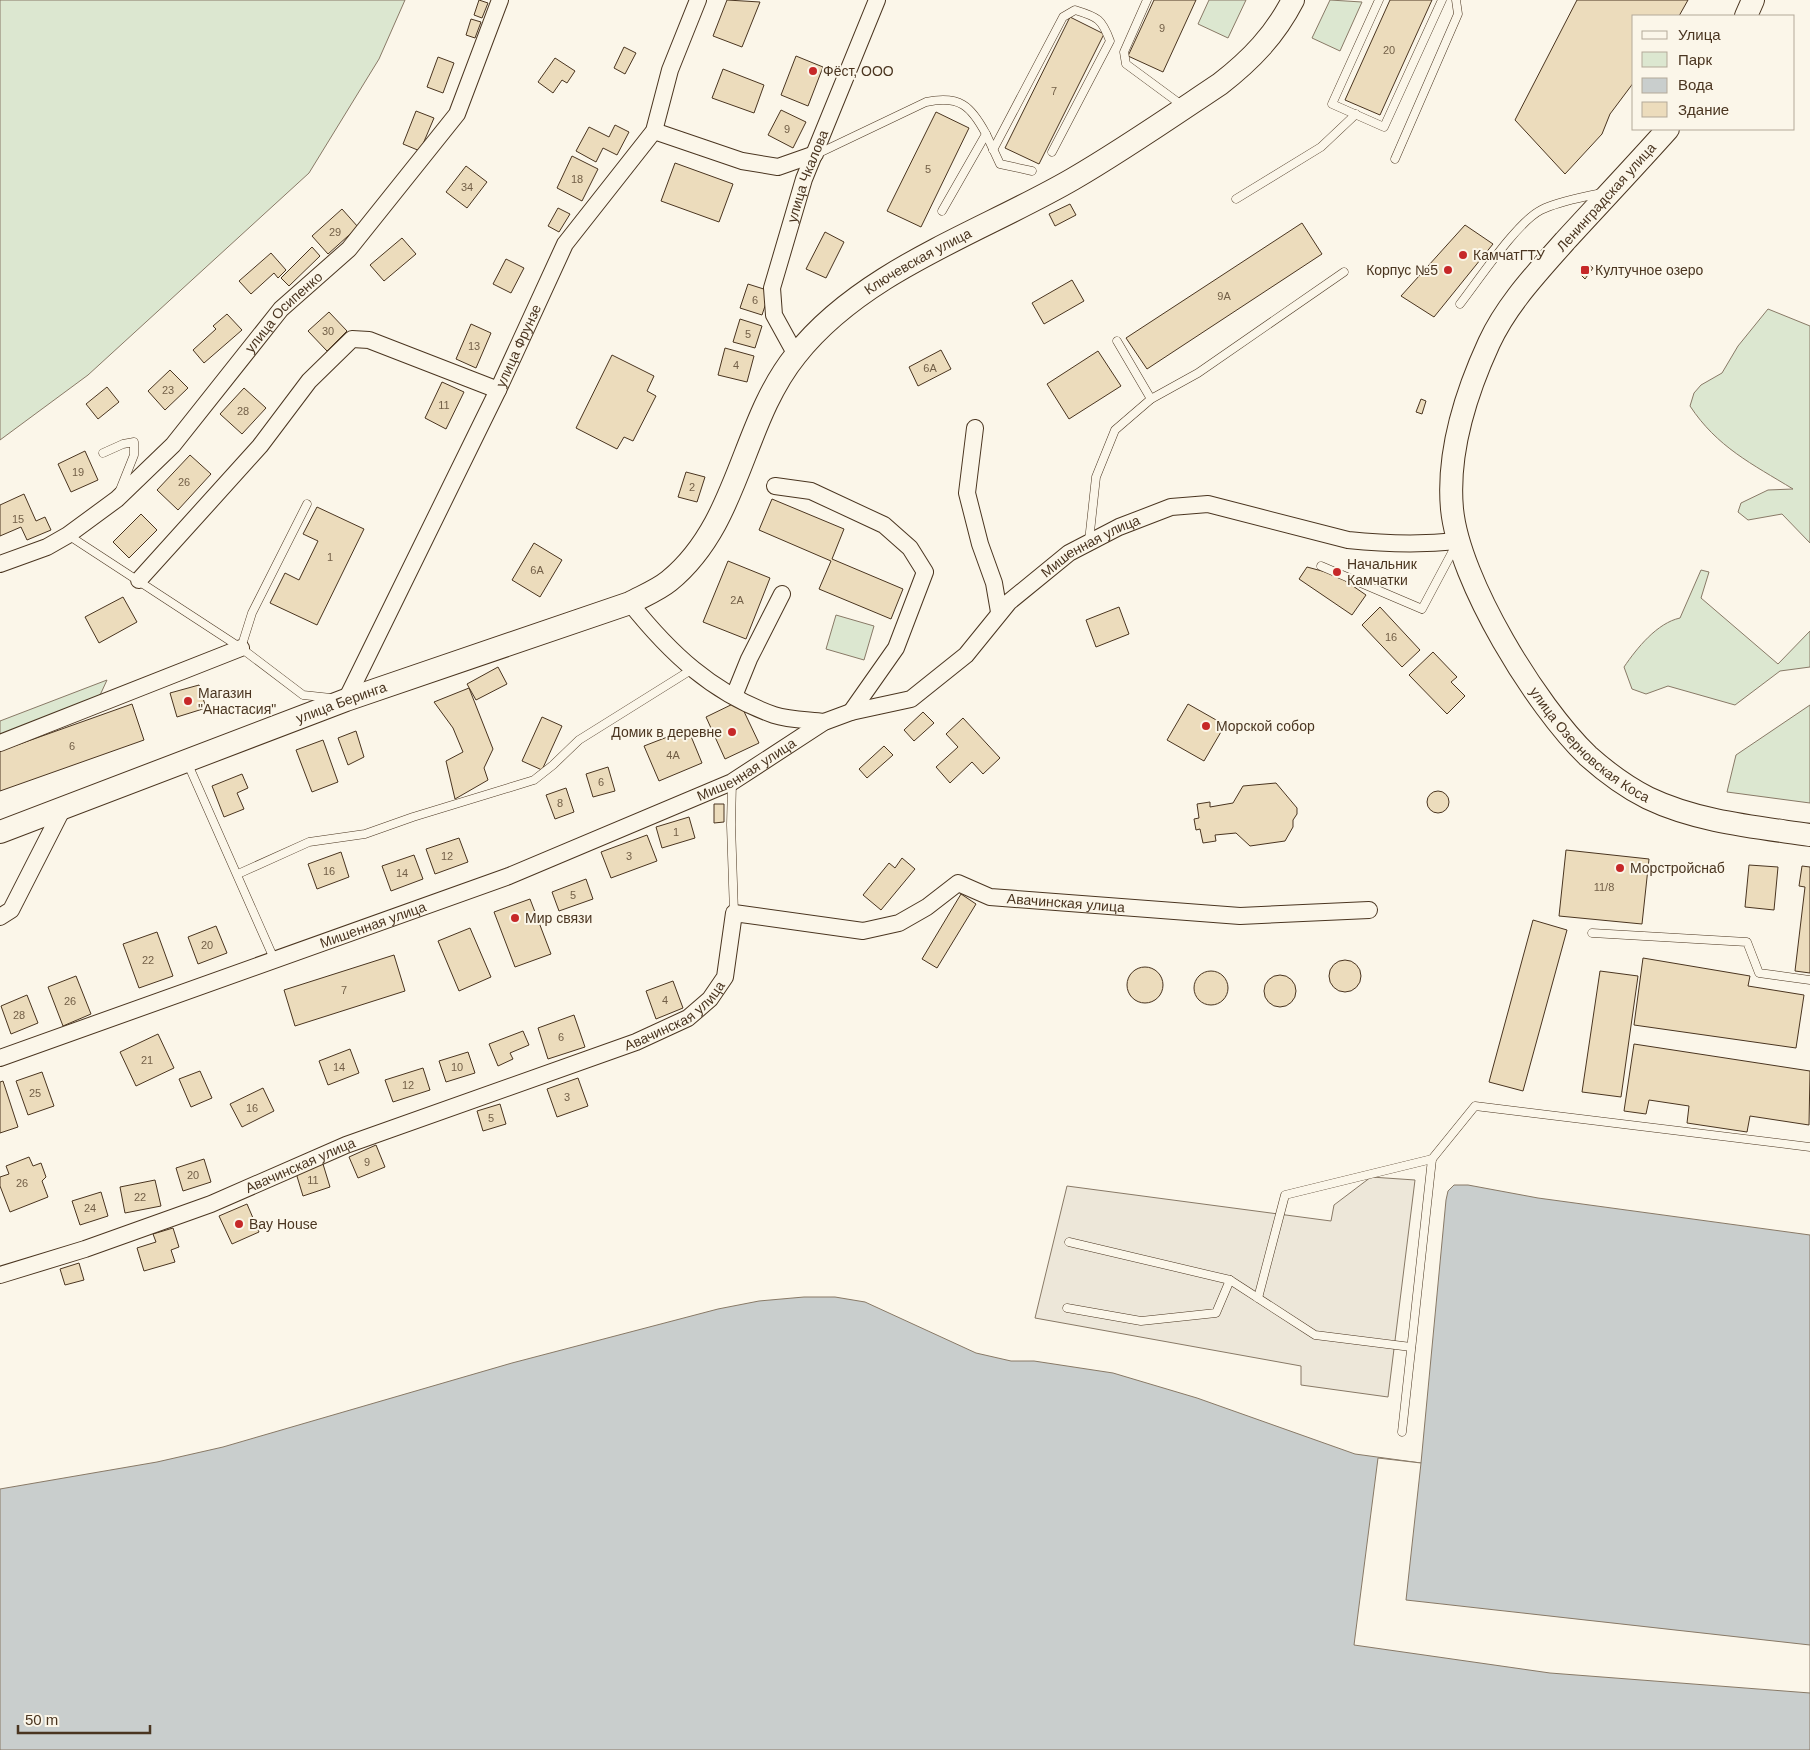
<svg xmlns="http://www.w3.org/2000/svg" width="1810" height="1750" viewBox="0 0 1810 1750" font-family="Arial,sans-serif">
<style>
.green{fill:#dce7d0;stroke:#887966}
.parking{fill:#ede7d9;stroke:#887966}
.water{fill:#c9cecd;stroke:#887966}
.pier{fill:#fbf6e9;stroke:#887966}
.building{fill:#ecdcbc;stroke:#4a3520}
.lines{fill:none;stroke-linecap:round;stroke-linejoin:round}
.lane-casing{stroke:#4a3520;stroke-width:9}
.street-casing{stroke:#4a3520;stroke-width:18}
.secondary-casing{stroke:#4a3520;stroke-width:24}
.lane{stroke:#fbf6e9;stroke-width:8}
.street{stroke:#fbf6e9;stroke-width:16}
.secondary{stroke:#fbf6e9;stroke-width:22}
.poi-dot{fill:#c62828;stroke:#fbf6e9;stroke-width:2}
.labels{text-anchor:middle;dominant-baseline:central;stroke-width:4;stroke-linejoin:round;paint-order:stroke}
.number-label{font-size:11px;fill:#725f47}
.poi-label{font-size:14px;fill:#4a3520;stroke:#fbf6e9;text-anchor:start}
.street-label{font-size:14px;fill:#4a3520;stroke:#fbf6e9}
</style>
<rect width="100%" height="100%" fill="#fbf6e9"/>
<!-- green -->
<g class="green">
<polygon points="0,0 405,0 379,59 309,173 88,375 0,440"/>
<polygon points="1209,0 1246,0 1228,38 1198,24"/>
<polygon points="1330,0 1362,2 1340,51 1312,38"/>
<path d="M1768,309L1810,326V543L1782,514L1748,520L1738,512L1741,503L1768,490L1793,489C1752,464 1717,447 1690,406L1694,393L1701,385L1722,373L1738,346Z"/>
<path d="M1701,570L1709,572L1701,598L1778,664L1810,631V667L1780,671L1735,705L1668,686L1646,694L1632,689L1624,667C1637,648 1657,623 1680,618Z"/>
<polygon points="836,615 874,626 864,660 826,649"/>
<polygon points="107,680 95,706 0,743 0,721"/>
<polygon points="1810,705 1810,803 1727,792 1736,755"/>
</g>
<!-- parking -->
<polygon class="parking" points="1371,1177 1415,1180 1388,1397 1301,1385 1301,1366 1035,1318 1067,1186 1331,1221 1334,1205"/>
<!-- water -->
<polygon class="water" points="1454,1185 1468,1185 1538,1198 1810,1235 1810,1750 0,1750 0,1489 157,1462 223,1447 512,1363 718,1309 759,1301 804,1297 835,1297 865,1302 976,1353 1011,1361 1034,1361 1113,1373 1197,1398 1355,1454 1421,1463 1446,1200 1448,1191"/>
<!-- pier -->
<polygon class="pier" points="1378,1458 1421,1463 1406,1600 1810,1645 1810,1693 1550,1673 1354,1645"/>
<!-- building -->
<g class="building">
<polygon points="479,0 488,3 482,18 474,15"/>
<polygon points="727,0 760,2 742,47 713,36"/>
<polygon points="1154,0 1196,0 1163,72 1128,56"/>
<polygon points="1390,0 1432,0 1380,115 1345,100"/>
<polygon points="1577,0 1688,0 1679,16 1634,16 1634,82 1610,114 1602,134 1565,174 1515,120"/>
<polygon points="1070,17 1104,34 1039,164 1005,148"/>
<polygon points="471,19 481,22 475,38 466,35"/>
<polygon points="624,47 636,53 625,74 614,68"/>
<polygon points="796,56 823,67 808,106 781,95"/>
<polygon points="438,57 454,63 443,93 427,87"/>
<polygon points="555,58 575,71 567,83 562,80 553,93 538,82"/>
<polygon points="723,69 764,85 754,113 712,98"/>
<polygon points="781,110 806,122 793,148 768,135"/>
<polygon points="416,111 434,118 420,151 403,144"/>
<polygon points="936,112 969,128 921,227 887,211"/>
<polygon points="615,125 629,132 617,155 603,148 596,162 576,151 589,127 609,137"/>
<polygon points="572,156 598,169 582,201 557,188"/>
<polygon points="675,163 733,184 719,222 661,201"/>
<polygon points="466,166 487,182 467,208 446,192"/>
<polygon points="1070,204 1076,215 1055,226 1049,214"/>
<polygon points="558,208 570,214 559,232 548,226"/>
<polygon points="342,209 358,227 328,254 312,236"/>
<polygon points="1302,223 1322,254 1147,369 1126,338"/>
<polygon points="1465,225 1493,244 1434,317 1401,296"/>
<polygon points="825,232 844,242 826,278 806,269"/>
<polygon points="402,238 416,254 384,281 370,265"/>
<polygon points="312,247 320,256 289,286 281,278"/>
<polygon points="271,253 286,270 278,278 274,273 251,294 239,281"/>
<polygon points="506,259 524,268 511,293 493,284"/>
<polygon points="1589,265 1593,268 1585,279 1581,275"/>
<polygon points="1072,280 1084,301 1044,324 1032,303"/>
<polygon points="748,284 770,291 762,315 740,308"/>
<polygon points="329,312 347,331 327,351 308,331"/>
<polygon points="227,314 242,330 204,363 193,350 216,329 213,326"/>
<polygon points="740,319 762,326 755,348 733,342"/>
<polygon points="471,324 491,333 476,368 456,359"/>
<polygon points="725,348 754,356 747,382 718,375"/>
<polygon points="941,350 951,369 918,386 909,367"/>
<polygon points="1098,351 1121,386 1069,419 1047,384"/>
<polygon points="612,355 654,376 647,391 656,396 633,441 624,437 617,449 576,428"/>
<polygon points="170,370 188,388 165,410 148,391"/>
<polygon points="442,382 464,392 446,429 425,418"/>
<polygon points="107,387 119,402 98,419 86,404"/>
<polygon points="244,388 266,408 242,434 220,414"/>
<polygon points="1421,399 1426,401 1422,414 1416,412"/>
<polygon points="85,451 98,480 71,492 58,464"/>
<polygon points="190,455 211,474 178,510 157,490"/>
<polygon points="686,472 705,477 697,502 678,497"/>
<polygon points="24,494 36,521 45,517 51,530 27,540 21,527 0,536 0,505"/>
<polygon points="772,499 844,529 832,559 903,589 891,619 819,589 831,561 759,530"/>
<polygon points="317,507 364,529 317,625 270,603 285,573 299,580 318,541 303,534"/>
<polygon points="141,514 157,530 129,558 113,542"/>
<polygon points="534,543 562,560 540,597 512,580"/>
<polygon points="728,561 770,578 746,639 703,622"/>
<polygon points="1307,567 1337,575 1366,595 1352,615 1299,579"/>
<polygon points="123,597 137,622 99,643 85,617"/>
<polygon points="1119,607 1129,634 1096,647 1086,620"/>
<polygon points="1380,607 1420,650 1402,667 1362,625"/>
<polygon points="1433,652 1457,677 1451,682 1465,696 1447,714 1409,675"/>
<polygon points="498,667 507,684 476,700 467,684"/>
<polygon points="199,685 206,708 177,717 170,693"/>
<polygon points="469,688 493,749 484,768 488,780 455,799 446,761 463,752 453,728 434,702"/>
<polygon points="739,701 759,743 725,759 706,717"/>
<polygon points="132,704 144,740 0,791 0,751"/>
<polygon points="1188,704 1225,725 1204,761 1167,740"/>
<polygon points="923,712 934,723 914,741 904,730"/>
<polygon points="542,717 562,726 542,770 522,761"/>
<polygon points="963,718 1000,758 983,774 972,762 950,783 936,767 958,747 946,734"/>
<polygon points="688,729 702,763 659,781 644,746"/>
<polygon points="356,731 364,757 348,765 338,738"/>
<polygon points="323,740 338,782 312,792 296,750"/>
<polygon points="884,746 893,755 867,778 859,769"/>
<polygon points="608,767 615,791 593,797 586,774"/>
<polygon points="242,774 248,788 237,793 244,809 224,817 212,786"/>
<polygon points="1276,783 1297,808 1297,814 1293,820 1293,827 1285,841 1250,846 1236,833 1215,835 1216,841 1203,843 1200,829 1196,830 1194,819 1199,818 1197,804 1210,802 1210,807 1233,803 1243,786"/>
<polygon points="566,788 574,812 555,819 546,795"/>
<circle cx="1438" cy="802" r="11"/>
<polygon points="714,804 724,804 724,822 714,823"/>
<polygon points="689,817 695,838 662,848 656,827"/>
<polygon points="647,835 657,861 611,878 601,852"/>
<polygon points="459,838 468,862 435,874 426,849"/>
<polygon points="1566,850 1649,859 1642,924 1559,916"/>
<polygon points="341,852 349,877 317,889 308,864"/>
<polygon points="414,855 423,879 391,891 382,866"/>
<polygon points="902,858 915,869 881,910 863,895 889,863 895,868"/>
<polygon points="1749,865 1778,867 1774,910 1745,907"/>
<polygon points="1802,866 1810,867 1810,973 1795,971 1805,887 1799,886"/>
<polygon points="586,879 593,899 559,911 552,892"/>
<polygon points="961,894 976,904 937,968 922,959"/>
<polygon points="530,899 551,954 515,967 494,912"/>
<polygon points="1533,920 1567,930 1523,1091 1489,1082"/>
<polygon points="216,926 227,953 198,964 188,937"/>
<polygon points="470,928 491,977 459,991 438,941"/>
<polygon points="157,932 173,976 139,988 123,944"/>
<polygon points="394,955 405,991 295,1026 284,990"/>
<polygon points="1643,958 1750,976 1748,986 1804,995 1796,1048 1634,1025"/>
<circle cx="1345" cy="976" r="16"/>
<circle cx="1145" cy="985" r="18"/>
<circle cx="1211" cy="988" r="17"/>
<polygon points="1600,971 1638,976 1621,1097 1582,1092"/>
<circle cx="1280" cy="991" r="16"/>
<polygon points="76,976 91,1014 63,1026 48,987"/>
<polygon points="673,981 683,1008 656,1019 646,991"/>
<polygon points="27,995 38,1023 11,1034 1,1006"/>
<polygon points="574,1015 585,1047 548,1059 538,1028"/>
<polygon points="523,1031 529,1045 510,1053 513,1059 498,1066 489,1044"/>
<polygon points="158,1034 174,1068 136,1086 120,1052"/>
<polygon points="1634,1044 1810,1071 1809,1125 1750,1116 1747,1132 1687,1123 1689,1106 1649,1100 1646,1114 1624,1111"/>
<polygon points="350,1049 359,1073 328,1085 319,1061"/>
<polygon points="468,1052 475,1073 446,1082 439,1061"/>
<polygon points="423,1068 430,1090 393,1102 385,1080"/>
<polygon points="200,1071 212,1098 191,1107 179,1079"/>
<polygon points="42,1072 54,1106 28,1115 16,1081"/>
<polygon points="578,1078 588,1106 557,1117 547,1089"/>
<polygon points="3,1081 18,1127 0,1133 0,1082"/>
<polygon points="263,1088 274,1111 242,1127 230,1104"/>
<polygon points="500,1104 506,1124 483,1131 477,1111"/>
<polygon points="376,1145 385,1167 358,1178 349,1157"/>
<polygon points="29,1157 33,1166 41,1163 46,1177 42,1181 48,1197 10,1212 0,1186 0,1177 9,1174 6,1166"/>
<polygon points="204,1159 211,1182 183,1191 176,1168"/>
<polygon points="323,1164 330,1187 303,1196 296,1173"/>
<polygon points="155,1180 161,1206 125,1213 120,1187"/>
<polygon points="101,1192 108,1216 80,1225 72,1201"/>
<polygon points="247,1204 259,1232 232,1244 219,1216"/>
<polygon points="173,1228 179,1247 171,1250 175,1262 144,1271 137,1248 156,1242 153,1234"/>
<polygon points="79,1263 84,1280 65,1285 60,1269"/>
</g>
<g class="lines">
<!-- lane casing -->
<g class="lane-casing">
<g id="lane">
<polyline points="1147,0 1124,52 1126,64 1183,106"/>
<polyline points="1379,0 1332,104 1384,127 1442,0"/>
<polyline points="986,134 1000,164 1032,171"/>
<path d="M993,150L1063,17L1075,10C1098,17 1102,19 1110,41L1052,152"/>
<path d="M817,154L926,102C960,95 971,106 986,134L942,211"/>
<polyline points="1395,159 1458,14 1456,0"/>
<polyline points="1236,199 1321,147 1356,114"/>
<path d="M1460,304C1478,281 1517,222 1541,210C1559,201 1580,198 1601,193"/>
<polyline points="1151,399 1198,373 1344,272"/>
<polyline points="103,453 123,444 134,442 134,455 120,490"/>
<polyline points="68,535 241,648 303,695 331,698"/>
<polyline points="1089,541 1096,477 1115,430 1151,399 1117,341"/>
<polyline points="1321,566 1422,609 1456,545"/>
<polyline points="241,648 252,613 307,504"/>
<polyline points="187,762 275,961"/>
<polyline points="732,782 731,825 734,913"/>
<polyline points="238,874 309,842 365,834 413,817 534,780 553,765 579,740 691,670"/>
<polyline points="1592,933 1747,942 1759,973 1810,980"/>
<polyline points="1069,1242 1230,1280 1315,1335 1411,1347"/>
<polyline points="1258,1298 1285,1195 1432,1159"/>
<polyline points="1067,1308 1141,1321 1216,1313 1230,1280"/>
<polyline points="1402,1432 1432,1159 1475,1106 1810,1147"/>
</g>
</g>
<!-- street casing -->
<g class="street-casing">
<g id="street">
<polyline points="654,131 742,161 778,167 815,154"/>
<path id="s1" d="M796,355L774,315L772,288L804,179L877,0"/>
<polyline points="975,428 967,493 980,544 994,583 999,612"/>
<polyline points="775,486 811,491 884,525 910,548 925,572 896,648 851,712"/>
<path id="s2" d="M0,564L47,547L68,535L117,499L173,445L281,309L349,249L457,114L500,0"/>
<polyline points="139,580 260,446 309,381 352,339 369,340 498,390"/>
<path d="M630,603C670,653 712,693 774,715C789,720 808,720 824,722"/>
<polyline points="734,696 749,659 782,594"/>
<path id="s3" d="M346,700L498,390L565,244L654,131L670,70L698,0"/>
<polyline points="0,743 241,648"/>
<polyline points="0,917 11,910 63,808"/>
<path id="s4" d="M0,1058L509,876L732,782L824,722L851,712L911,699L966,655L1009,602L1069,553L1119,527L1171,507L1208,504L1348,540C1386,544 1420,545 1458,541"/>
<path id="s5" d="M0,1275L85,1249L211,1204L346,1145L636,1042L688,1018L710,999L725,977L734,913L863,931L899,923L927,907L958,883L990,897L1240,916L1369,910"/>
</g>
</g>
<!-- secondary casing -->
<g class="secondary-casing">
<g id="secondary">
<polyline points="1746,16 1753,0"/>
<path id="s6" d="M1668,129C1634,167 1599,204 1565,241C1537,273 1507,304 1489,343C1466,393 1447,454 1452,509C1459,581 1536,706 1588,756C1606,772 1626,787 1648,798C1698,822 1756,827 1810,835"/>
<path id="s7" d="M0,832L346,700L630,603C643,596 658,590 669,581C740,523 741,423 796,355C863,270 982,232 1073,179C1123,150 1172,116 1220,84C1251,60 1275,35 1293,0"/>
</g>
</g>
<!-- lane -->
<use href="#lane" class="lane"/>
<!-- street -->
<use href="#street" class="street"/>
<!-- secondary -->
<use href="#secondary" class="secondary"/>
</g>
<!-- markers -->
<g class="poi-dot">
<circle cx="813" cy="71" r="5"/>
<circle cx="1463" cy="255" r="5"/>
<circle cx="1448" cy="270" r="5"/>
<rect x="1580" y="265" width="10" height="10" rx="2.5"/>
<circle cx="1337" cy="572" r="5"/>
<circle cx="188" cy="701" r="5"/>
<circle cx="1206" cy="726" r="5"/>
<circle cx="732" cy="732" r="5"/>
<circle cx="1620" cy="868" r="5"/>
<circle cx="515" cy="918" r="5"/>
<circle cx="239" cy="1224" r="5"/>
</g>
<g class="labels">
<!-- number labels -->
<g class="number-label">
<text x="1162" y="28">9</text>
<text x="1389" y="50">20</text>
<text x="1054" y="91">7</text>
<text x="787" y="129">9</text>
<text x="928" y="169">5</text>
<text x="577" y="179">18</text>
<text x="467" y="187">34</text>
<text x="335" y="232">29</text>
<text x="1224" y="296">9А</text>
<text x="755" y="300">6</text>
<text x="328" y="331">30</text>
<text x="748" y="334">5</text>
<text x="474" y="346">13</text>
<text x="736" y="365">4</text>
<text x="930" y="368">6А</text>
<text x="168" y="390">23</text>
<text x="444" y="405">11</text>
<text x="243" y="411">28</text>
<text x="78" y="472">19</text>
<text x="184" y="482">26</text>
<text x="692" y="487">2</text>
<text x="18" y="519">15</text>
<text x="330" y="557">1</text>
<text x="537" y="570">6А</text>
<text x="737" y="600">2А</text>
<text x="1391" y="637">16</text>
<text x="72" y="746">6</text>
<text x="673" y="755">4А</text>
<text x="601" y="782">6</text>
<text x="560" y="803">8</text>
<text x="676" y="832">1</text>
<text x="447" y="856">12</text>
<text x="629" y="856">3</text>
<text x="329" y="871">16</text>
<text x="402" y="873">14</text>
<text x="1604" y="887">11/8</text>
<text x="573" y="895">5</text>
<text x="207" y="945">20</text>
<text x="148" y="960">22</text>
<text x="344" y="990">7</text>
<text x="665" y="1000">4</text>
<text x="70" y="1001">26</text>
<text x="19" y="1015">28</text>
<text x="561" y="1037">6</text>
<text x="147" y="1060">21</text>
<text x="339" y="1067">14</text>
<text x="457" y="1067">10</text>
<text x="408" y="1085">12</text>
<text x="35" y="1093">25</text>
<text x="567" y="1097">3</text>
<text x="252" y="1108">16</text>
<text x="491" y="1118">5</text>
<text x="367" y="1162">9</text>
<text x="193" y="1175">20</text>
<text x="313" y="1180">11</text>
<text x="22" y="1183">26</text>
<text x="140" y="1197">22</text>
<text x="90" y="1208">24</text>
</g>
<!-- poi labels -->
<g class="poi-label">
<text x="823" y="71">Фёст, ООО</text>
<text x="1473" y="255">КамчатГТУ</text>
<text x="1438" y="270" text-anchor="end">Корпус №5</text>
<text x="1595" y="270">Култучное озеро</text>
<text x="1347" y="564">Начальник<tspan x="1347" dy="16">Камчатки</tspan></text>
<text x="198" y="693">Магазин<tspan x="198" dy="16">"Анастасия"</tspan></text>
<text x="1216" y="726">Морской собор</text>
<text x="722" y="732" text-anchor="end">Домик в деревне</text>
<text x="1630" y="868">Морстройснаб</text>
<text x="525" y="918">Мир связи</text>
<text x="249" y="1224">Bay House</text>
</g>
<!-- street labels -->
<g class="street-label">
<text stroke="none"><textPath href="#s1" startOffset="190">улица Чкалова</textPath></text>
<text transform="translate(1606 197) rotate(-48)">Ленинградская улица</text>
<text stroke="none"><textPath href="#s7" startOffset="1132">Ключевская улица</textPath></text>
<text stroke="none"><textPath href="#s2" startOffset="386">улица Осипенко</textPath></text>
<text stroke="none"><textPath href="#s3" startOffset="394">улица Фрунзе</textPath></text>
<text stroke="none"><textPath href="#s4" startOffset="1221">Мишенная улица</textPath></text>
<text stroke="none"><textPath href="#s7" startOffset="365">улица Беринга</textPath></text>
<text stroke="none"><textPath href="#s6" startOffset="731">улица Озерновская Коса</textPath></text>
<text stroke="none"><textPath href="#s4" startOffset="801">Мишенная улица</textPath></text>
<text stroke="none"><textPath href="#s5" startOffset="1205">Авачинская улица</textPath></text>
<text stroke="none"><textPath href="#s4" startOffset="396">Мишенная улица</textPath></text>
<text stroke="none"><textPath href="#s5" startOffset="725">Авачинская улица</textPath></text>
<text stroke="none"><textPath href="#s5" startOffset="320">Авачинская улица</textPath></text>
</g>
</g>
<!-- legend -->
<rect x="1632" y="15" width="162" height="115" fill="#fbf6e9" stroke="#b4a999"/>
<rect x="1642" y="31" width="25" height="8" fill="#fbf6e9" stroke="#b4a999"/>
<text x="1678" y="40" font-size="15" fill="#4a3520">Улица</text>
<rect x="1642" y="52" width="25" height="15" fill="#dce7d0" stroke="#b4a999"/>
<text x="1678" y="65" font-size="15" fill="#4a3520">Парк</text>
<rect x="1642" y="78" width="25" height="15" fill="#c9cecd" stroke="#b4a999"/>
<text x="1678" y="90" font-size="15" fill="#4a3520">Вода</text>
<rect x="1642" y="102" width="25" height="15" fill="#ecdcbc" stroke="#b4a999"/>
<text x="1678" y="115" font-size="15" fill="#4a3520">Здание</text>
<!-- scale -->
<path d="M18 1725v8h132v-8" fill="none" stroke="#4a3520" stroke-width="2.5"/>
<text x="25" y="1725" font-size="15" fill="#4a3520" stroke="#fbf6e9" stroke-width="4" paint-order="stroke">50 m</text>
</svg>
